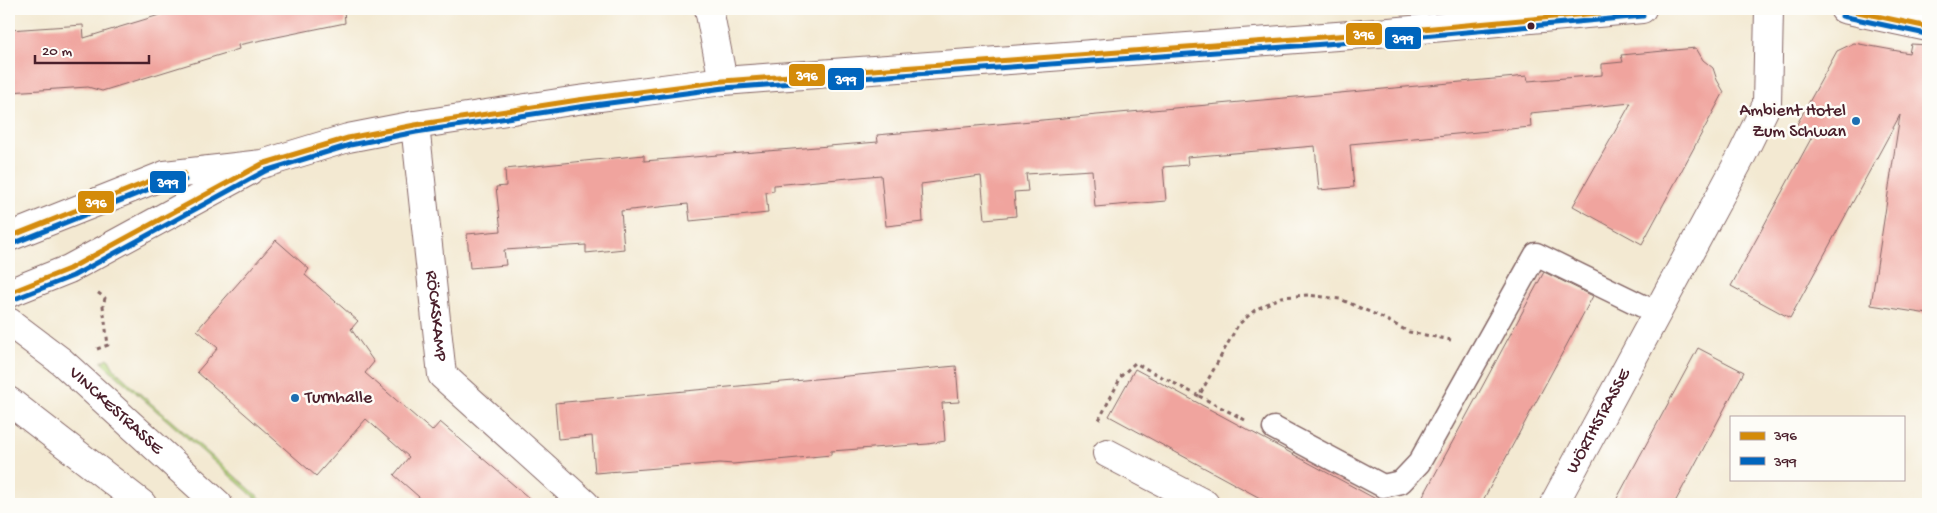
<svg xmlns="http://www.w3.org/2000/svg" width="1937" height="513" viewBox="0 0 1937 513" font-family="'Gochi Hand',sans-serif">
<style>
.green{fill:#b3d57d;stroke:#7e7a54}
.building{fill:#f0a49e}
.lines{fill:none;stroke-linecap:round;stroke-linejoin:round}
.lane-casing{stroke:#856665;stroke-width:25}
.street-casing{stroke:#856665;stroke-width:30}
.primary-casing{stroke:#856665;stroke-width:30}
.path{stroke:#856665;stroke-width:3;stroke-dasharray:4 4;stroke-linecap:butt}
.lane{stroke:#fff;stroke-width:22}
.street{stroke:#fff;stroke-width:28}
.primary{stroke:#fff;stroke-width:28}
.bus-1-casing{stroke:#fdfcf7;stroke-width:9}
.bus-2-casing{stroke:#fdfcf7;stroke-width:9}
.bus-1{stroke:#d48b09;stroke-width:5}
.bus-2{stroke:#0065bd;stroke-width:5}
.bus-dot{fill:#4a1f2b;stroke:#fdfcf7;stroke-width:2}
.poi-dot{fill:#1f6fb2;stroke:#fdfcf7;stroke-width:2}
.labels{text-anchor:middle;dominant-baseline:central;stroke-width:5;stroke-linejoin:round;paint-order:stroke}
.poi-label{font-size:18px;fill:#4a1f2b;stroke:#fdfcf7;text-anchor:end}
.street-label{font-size:18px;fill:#4a1f2b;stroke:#fdfcf7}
.line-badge{stroke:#fdfcf7;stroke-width:2}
.badge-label{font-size:14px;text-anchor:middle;font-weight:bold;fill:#fff}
</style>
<rect width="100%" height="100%" fill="#fdfcf7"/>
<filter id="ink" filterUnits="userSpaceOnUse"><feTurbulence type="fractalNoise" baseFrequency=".02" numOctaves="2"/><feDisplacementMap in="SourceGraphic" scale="10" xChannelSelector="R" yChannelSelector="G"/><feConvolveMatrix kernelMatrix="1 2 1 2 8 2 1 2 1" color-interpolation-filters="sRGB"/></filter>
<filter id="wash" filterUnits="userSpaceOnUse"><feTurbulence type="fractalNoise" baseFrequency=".0096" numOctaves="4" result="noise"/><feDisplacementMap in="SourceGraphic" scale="20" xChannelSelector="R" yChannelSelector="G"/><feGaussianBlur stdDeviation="1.12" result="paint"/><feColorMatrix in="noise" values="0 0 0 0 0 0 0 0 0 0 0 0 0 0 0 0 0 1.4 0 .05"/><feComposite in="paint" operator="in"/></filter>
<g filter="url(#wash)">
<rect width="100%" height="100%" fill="#f3e9d2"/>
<!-- green -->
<polygon class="green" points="108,358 114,369 137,391 267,504 262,504 101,362"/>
<g id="blocks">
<!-- building -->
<g class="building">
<polygon points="179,9 344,9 345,23 238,45 239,49 102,91 88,87 9,92 9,30 83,25 84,38"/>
<polygon points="1854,43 1909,53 1911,44 1928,45 1928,314 1871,305 1900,115 1790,318 1731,286 1813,135 1796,126 1837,51"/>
<polygon points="1696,48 1703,60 1713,68 1717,80 1724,92 1642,244 1573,206 1631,103 1530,113 1531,127 1350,144 1354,187 1319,190 1315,146 1187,157 1188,165 1163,167 1166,201 1095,207 1092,170 1026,174 1028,191 1014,192 1016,216 985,219 981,176 921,184 923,222 886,226 881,175 774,185 774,191 766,192 768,213 690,221 688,204 621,211 624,249 586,253 586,245 504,250 506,265 470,268 467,234 501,231 496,187 506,186 505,169 644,155 644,161 878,142 877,135 1527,76 1528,81 1602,75 1602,64 1623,62 1621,55"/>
<polygon points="276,240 309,269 305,275 358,321 351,329 374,362 365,373 432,431 440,422 536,504 427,504 394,475 409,457 366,419 316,476 197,372 218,348 197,330"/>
<polygon points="1544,272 1593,296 1481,504 1419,504"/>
<polygon points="1698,348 1744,372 1674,504 1614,504"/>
<polygon points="956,366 959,402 942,403 945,441 928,444 831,451 831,455 733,464 720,463 595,473 592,436 558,439 555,403"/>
<polygon points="1135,369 1300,458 1385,504 1271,504 1109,416"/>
</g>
</g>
</g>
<g filter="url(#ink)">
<use href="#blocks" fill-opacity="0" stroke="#856665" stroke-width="1"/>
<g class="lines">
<!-- lane casing -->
<g class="lane-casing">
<polyline id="lane" points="1274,428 1383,486 1401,482 1419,463 1536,254 1657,313"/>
</g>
<!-- street casing -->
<g class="street-casing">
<g id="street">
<polyline points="709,9 723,81"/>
<polyline points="1844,9 1928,27"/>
<path id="s1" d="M415,125L442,375L585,504"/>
<polyline points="9,237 165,175 262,164 348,138 415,125 578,100 723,81 1378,33 1642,9"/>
<polyline points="9,293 69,269 249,171"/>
<polyline points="1107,453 1205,504"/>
<path id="s2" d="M1554,504L1740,159L1767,104L1769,9"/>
</g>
</g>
<!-- primary casing -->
<g class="primary-casing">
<g id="primary">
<path id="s3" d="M9,322L62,362L218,504"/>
<polyline points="9,401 142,504"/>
</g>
</g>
<!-- path -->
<g class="path">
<polyline points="97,349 108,345 103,306 105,298 97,292"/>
<polyline points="1199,396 1245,420"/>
<polyline points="1099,420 1122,375 1135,363 1199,396 1238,325 1255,310 1281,297 1308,295 1340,299 1381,317 1409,332 1451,340"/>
</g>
<!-- lane -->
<use href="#lane" class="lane"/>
<!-- street -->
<use href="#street" class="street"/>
<!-- primary -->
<use href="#primary" class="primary"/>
<!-- bus-1 casing -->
<g class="bus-1-casing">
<g id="bus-1">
<polyline points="1844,9 1928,27"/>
<polyline points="9,237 165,175 184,173"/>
<polyline points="9,293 69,269 262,164 348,138 415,125 578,100 723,81 1378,33 1642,9"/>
</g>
</g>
<!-- bus-2 casing -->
<g class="bus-2-casing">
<g id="bus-2">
<polyline points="1842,16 1926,34"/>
<polyline points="12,244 167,182 185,180"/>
<polyline points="12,300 73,276 265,171 350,145 416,132 579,107 724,88 1379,40 1643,16"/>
</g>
</g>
<!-- bus-1 -->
<use href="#bus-1" class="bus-1"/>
<!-- bus-2 -->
<use href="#bus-2" class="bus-2"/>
</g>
</g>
<!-- markers -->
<circle class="bus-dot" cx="1531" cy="26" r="4.5"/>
<g class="poi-dot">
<circle cx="1856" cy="121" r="5"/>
<circle cx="295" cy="398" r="5"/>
</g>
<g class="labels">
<!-- poi labels -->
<g class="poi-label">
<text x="1846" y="111">Ambient Hotel<tspan x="1846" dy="21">Zum Schwan</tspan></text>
<text x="305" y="398" text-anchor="start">Turnhalle</text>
</g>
<!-- street labels -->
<g class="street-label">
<text stroke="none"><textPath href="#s1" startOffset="192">RÖCKSKAMP</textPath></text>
<text stroke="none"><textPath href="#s3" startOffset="139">VINCKESTRASSE</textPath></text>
<text stroke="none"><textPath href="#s2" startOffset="94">WÖRTHSTRASSE</textPath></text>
</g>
</g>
<g class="line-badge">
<rect x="1345" y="22" width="38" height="24" rx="5" fill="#d48b09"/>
<rect x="1384" y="26" width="38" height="24" rx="5" fill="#0065bd"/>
<rect x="788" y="63" width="38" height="24" rx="5" fill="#d48b09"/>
<rect x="827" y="67" width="38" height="24" rx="5" fill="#0065bd"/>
<rect x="149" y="170" width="38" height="24" rx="5" fill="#0065bd"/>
<rect x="77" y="190" width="38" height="24" rx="5" fill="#d48b09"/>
</g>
<g class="badge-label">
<text x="1364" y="39">396</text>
<text x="1403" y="43">399</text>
<text x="807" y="80">396</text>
<text x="846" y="84">399</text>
<text x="168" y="187">399</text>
<text x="96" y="207">396</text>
</g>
<!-- margin -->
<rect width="1937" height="513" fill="none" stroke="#fdfcf7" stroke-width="30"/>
<!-- legend -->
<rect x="1730" y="416" width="175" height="65" fill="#fdfcf7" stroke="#b5a4a5"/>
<rect x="1740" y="432" width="25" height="8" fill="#d48b09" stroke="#b5a4a5"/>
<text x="1774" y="440" font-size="15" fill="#4a1f2b">396</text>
<rect x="1740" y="457" width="25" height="8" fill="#0065bd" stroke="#b5a4a5"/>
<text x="1774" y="466" font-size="15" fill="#4a1f2b">399</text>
<!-- scale -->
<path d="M35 55v8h114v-8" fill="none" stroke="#4a1f2b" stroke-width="2.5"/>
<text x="42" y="55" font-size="15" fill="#4a1f2b" stroke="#fdfcf7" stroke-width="4" paint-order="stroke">20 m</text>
</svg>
